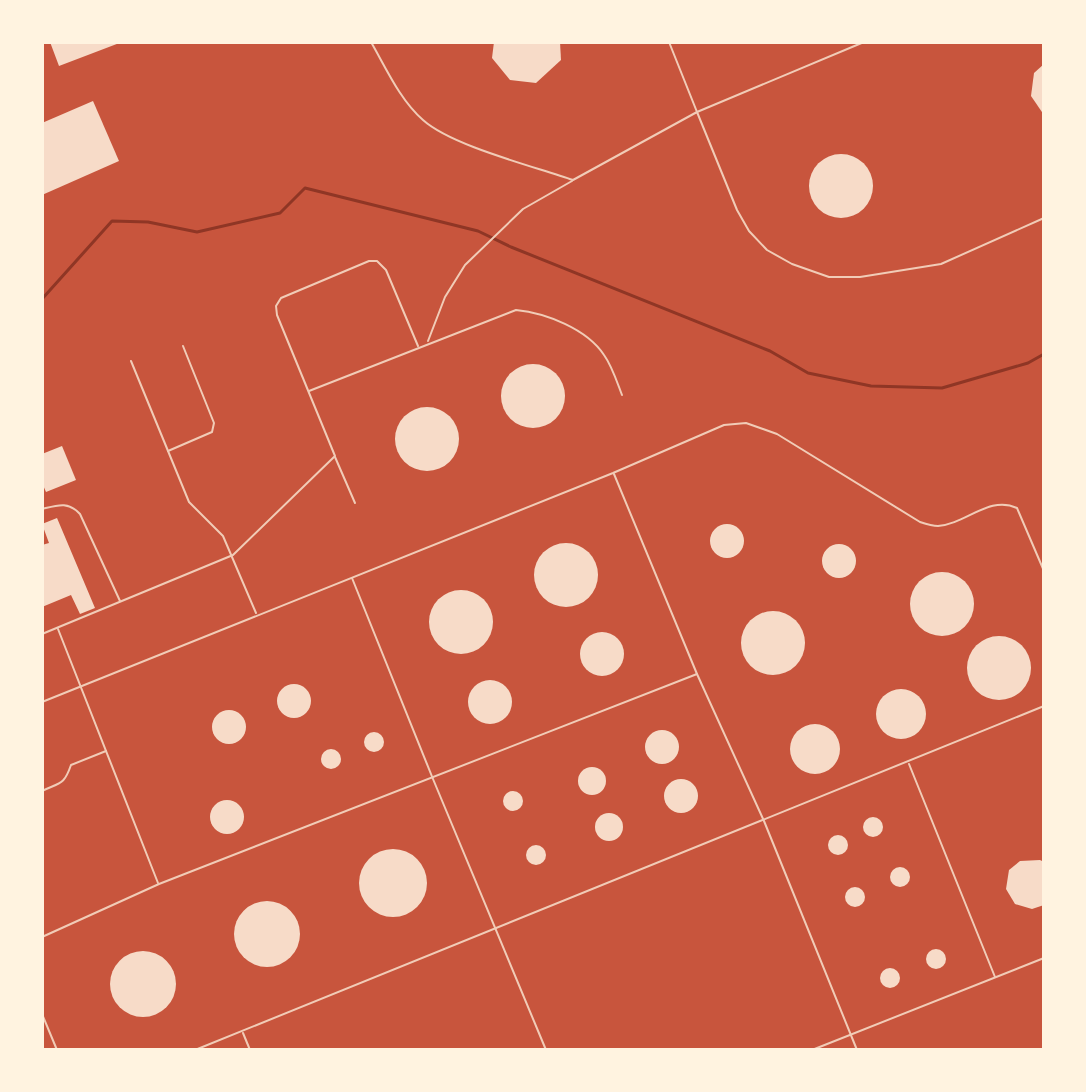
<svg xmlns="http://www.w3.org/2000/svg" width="1086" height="1092" viewBox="0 0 1086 1092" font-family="'PT Sans Narrow',sans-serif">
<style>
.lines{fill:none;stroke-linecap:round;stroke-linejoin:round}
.stream{stroke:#8f3625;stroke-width:3}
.building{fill:#f7dbc8}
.service{stroke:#f1ccb7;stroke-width:2}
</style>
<rect width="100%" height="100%" fill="#c8553d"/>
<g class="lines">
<!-- stream -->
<polyline class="stream" points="42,299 112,221 148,222 197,232 280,213 305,188 478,231 511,247 770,351 808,373 871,386 942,388 1028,363 1044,354"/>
</g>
<!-- building -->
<g class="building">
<polygon points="50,42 122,42 59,66"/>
<polygon points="494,42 560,42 561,60 536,83 510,80 492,58"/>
<polygon points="1044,64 1044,115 1031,96 1034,73"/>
<polygon points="93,101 119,161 42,195 42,123"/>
<circle cx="841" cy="186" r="32"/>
<circle cx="533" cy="396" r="32"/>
<circle cx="427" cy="439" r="32"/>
<polygon points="62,446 76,480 46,492 42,483 42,454"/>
<polygon points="57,518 95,608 80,614 71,595 42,607 42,545 49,543 42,524"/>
<circle cx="727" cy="541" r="17"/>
<circle cx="566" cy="575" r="32"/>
<circle cx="839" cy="561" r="17"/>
<circle cx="942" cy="604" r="32"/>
<circle cx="461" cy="622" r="32"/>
<circle cx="773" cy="643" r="32"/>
<circle cx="602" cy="654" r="22"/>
<circle cx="999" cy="668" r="32"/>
<circle cx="490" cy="702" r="22"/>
<circle cx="294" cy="701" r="17"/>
<circle cx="901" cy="714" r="25"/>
<circle cx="229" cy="727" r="17"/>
<circle cx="815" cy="749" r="25"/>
<circle cx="662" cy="747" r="17"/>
<circle cx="374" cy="742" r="10"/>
<circle cx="331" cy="759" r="10"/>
<circle cx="592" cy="781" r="14"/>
<circle cx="681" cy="796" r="17"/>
<circle cx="513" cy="801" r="10"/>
<circle cx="227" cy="817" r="17"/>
<circle cx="609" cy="827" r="14"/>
<circle cx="873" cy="827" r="10"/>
<circle cx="838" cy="845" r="10"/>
<circle cx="536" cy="855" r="10"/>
<circle cx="393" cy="883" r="34"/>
<polygon points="1040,860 1044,862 1044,905 1032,909 1015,904 1006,889 1009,870 1020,861"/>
<circle cx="900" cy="877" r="10"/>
<circle cx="855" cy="897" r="10"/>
<circle cx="267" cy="934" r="33"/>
<circle cx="936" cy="959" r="10"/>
<circle cx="143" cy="984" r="33"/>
<circle cx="890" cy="978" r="10"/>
</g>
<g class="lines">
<!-- service -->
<g class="service">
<path d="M371,42C386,68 400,100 423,120C452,146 533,166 573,180L697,112L737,210L749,231L767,250L792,264L829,277H860L941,264L1044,218"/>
<polyline points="669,42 697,112 864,42"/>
<polyline points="428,341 445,297 465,265 523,209 572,181"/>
<polyline points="131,361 189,502 223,536 256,613"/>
<path d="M309,391L516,310C546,313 587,329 604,355C612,366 617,382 622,395"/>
<polyline points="168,451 212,432 214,423 183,346"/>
<polyline points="335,457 355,503"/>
<polyline points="614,474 697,674 764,821 857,1050"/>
<path d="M42,509C58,505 68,501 80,514L120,601"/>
<polyline points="352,578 433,779 546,1050"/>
<polyline points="58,629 158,883"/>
<polyline points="42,634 233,555 335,456 277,315 276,306 281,298 369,261 377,261 386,270 418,346"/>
<path d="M42,702L613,473L724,425L746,423L777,434L920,522C926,524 932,526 938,526C966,524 989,495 1017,508L1044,571"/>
<polyline points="909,764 995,977"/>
<path d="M42,791C61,782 64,785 71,765L106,751"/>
<polyline points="42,937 159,884 697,674"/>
<polyline points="42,1014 57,1050"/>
<polyline points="243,1033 250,1050"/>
<polyline points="195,1050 1044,706"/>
<polyline points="812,1050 1044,958"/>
</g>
</g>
<!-- border -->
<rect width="1086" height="1092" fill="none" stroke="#fff3e0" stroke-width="88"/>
</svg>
